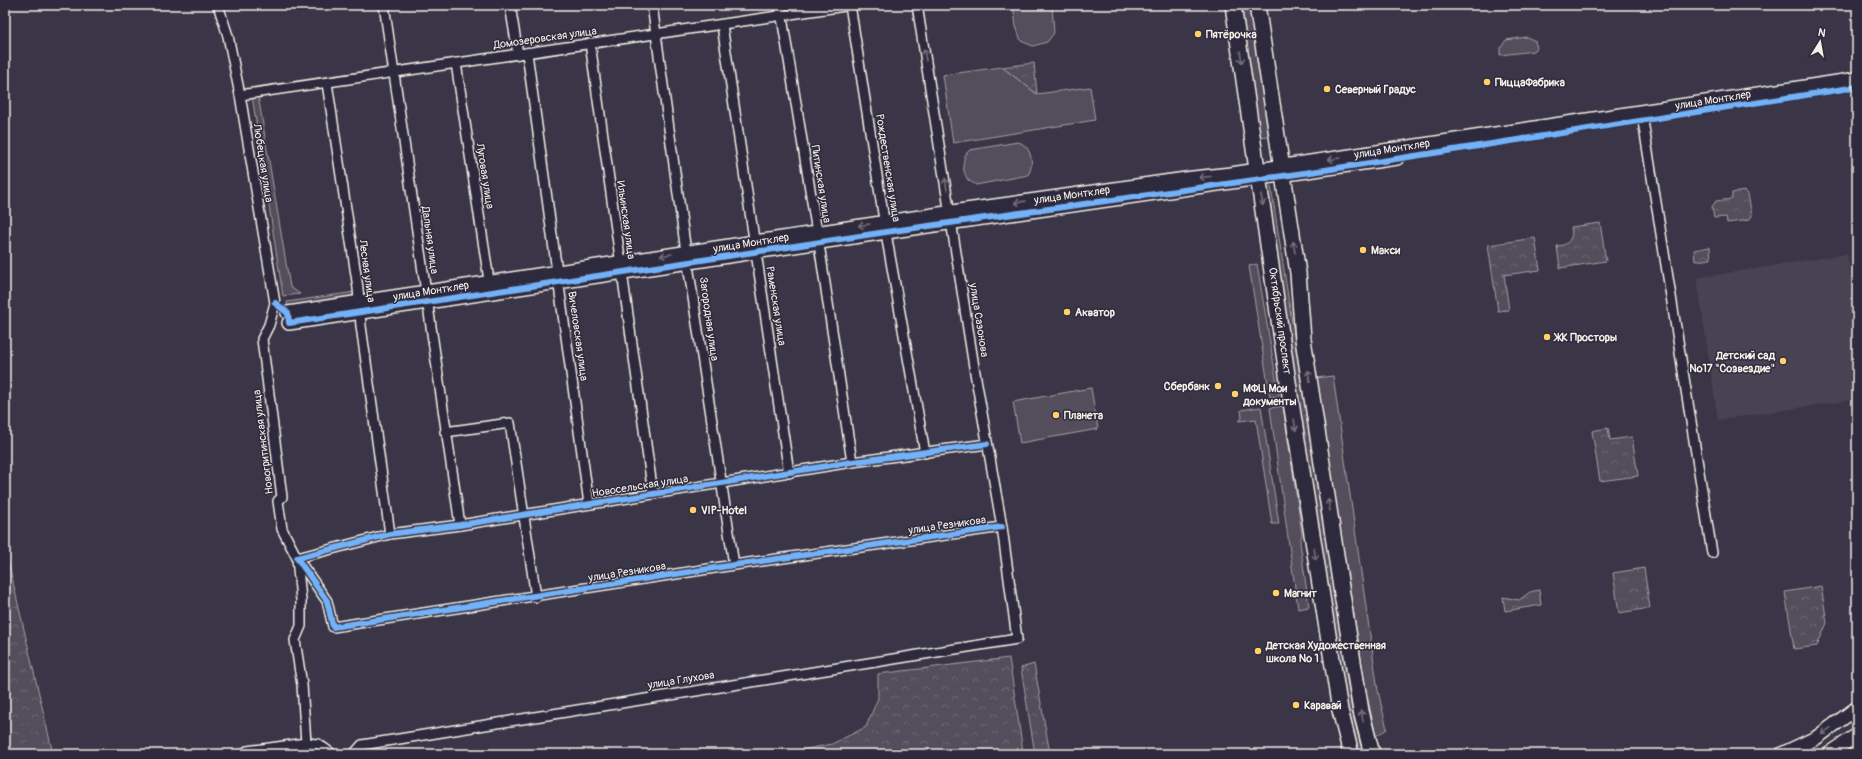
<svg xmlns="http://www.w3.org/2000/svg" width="1862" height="759" viewBox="0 0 1862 759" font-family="Pangolin,sans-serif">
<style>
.built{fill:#484352}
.green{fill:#534e5c;stroke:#a4a0a2}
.forest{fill:url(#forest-crowns);stroke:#a4a0a2}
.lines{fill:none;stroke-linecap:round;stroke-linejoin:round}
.street-casing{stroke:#f4f1e8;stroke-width:12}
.secondary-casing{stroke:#f4f1e8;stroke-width:16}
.primary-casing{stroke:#f4f1e8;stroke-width:18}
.street{stroke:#2f2a3d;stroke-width:9}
.secondary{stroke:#2f2a3d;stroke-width:13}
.primary{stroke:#2f2a3d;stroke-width:15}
.cycleway-casing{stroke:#2f2a3d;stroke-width:8}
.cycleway{stroke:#73b2f8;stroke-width:6}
.oneway{stroke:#747079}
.poi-dot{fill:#ffd166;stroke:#2f2a3d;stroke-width:1.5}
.labels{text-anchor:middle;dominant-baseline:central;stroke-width:3;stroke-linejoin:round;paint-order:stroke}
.poi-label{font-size:11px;font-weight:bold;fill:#f4f1e8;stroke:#2f2a3d;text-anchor:start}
.street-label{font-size:11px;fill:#f4f1e8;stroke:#2f2a3d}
</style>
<defs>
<pattern id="forest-crowns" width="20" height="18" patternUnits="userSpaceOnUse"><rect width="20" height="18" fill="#534e5c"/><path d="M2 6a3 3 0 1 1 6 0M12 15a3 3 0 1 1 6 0" fill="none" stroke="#6c6873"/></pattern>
</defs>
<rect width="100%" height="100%" fill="#3b3647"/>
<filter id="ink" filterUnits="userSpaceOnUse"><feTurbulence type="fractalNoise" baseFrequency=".025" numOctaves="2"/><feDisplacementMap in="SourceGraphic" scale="8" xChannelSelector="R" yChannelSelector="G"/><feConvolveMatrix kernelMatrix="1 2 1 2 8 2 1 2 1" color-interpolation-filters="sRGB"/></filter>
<g filter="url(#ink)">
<!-- built -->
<polygon class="built" points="1847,254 1857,323 1857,399 1718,420 1697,278"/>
<!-- green -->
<g class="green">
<polygon points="1013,5 1052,5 1054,33 1047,42 1033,46 1021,41 1016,26"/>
<polygon points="1240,5 1249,5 1269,136 1260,137"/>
<polygon points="1527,37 1535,41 1537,48 1534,51 1500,55 1500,49 1506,40"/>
<polygon points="1002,67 1037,94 1090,87 1095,120 953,143 943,75"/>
<polygon points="258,95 290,287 300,294 283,296 252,96"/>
<path d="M1018,142C1031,145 1035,164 1028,175L976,185L968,180C962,171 961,156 970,150Z"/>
<polygon points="1271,186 1352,712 1363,754 1355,754 1344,711 1264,187"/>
<polygon points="1257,264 1279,396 1270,397 1249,266"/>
<polygon points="355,292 353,299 288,309 287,302"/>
<polygon points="1333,376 1378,691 1387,729 1376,736 1366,691 1316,378"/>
<polygon points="1091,388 1098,429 1020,443 1013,402"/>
<polygon points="1283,406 1302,534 1300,542 1309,607 1298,609 1270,408"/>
<polygon points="1261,407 1279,524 1272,524 1256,419 1239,421 1242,418 1241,410"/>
</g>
<!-- forest -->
<g class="forest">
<polygon points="1034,63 1037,94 1002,67"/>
<polygon points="1745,191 1748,194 1752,216 1749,220 1727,223 1726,217 1714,218 1712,207 1716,201 1732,199 1732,193"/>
<path d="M1600,223L1606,261L1560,268L1557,246C1568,246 1574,238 1571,227Z"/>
<polygon points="1535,238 1540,270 1504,275 1509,310 1498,311 1488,245"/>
<polygon points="1710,247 1711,259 1695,261 1694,250"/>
<polygon points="1608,428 1610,440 1632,437 1638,476 1600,481 1592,431"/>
<polygon points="5,548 53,754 5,754"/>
<polygon points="1644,568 1650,608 1619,613 1613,573"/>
<polygon points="1821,586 1827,623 1817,646 1794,649 1785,592"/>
<polygon points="1539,590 1541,605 1505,611 1503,597 1519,600 1530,592"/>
<polygon points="1009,658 1023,752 1013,754 793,754 793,752 832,744 866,727 878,698 878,674"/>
<polygon points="1034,664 1050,754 1035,754 1021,668"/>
</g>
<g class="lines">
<!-- street casing -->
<g class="street-casing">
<g id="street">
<polyline points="218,5 228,36 240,95 275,303 269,325 262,339 282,497 278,501 282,529 297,558 301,600 301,626 295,640 302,685 306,743"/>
<polyline points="384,5 460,525"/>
<polyline points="510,5 518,54"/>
<polyline points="652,5 686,252 734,565"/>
<polyline points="780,5 821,257 852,462"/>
<polyline points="850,5 888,245 925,453"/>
<polyline points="722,25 789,473"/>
<polyline points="590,43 653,494"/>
<polyline points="527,53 589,504"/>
<polyline points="456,63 490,287"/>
<polyline points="327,83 358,288 361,326 390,534"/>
<polyline points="240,95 852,5"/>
<polyline points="1643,121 1712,553"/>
<polyline points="445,432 510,423 536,597"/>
<polyline points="987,444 852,462 460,525 390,534 297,558 327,601 333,627 734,565 1002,527"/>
<polyline points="246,754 247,751 306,743 318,744 332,754"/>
<polyline points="354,754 362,745 1017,639 1002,527 974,367 917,5"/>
</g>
</g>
<!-- secondary casing -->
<g class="secondary-casing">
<g id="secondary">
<polyline points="288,313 966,210 1193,178 1231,174 1857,79"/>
<polyline points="289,323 886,232 1397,158"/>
<polyline points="1782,754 1816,738 1857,708"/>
<polyline points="1829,754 1857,735"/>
</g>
</g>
<!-- primary casing -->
<g class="primary-casing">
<g id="primary">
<polyline points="1233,5 1291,402 1340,710 1351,754"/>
<polyline points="1257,5 1298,273 1303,339 1342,594 1361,711 1372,754"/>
</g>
</g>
<!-- street -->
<use href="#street" class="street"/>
<!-- secondary -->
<use href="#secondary" class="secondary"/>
<!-- primary -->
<use href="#primary" class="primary"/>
<!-- cycleway casing -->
<g class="cycleway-casing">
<g id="cycleway">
<polyline points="275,303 288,313 289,323 886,232 1325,170 1857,87"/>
<polyline points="987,444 852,462 460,525 390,534 297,558 327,601 333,627 734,565 1002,527"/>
</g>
</g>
<!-- cycleway -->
<use href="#cycleway" class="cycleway"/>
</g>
<!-- one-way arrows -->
<defs><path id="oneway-shaft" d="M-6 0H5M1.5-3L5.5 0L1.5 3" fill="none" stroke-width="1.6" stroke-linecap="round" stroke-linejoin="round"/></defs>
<g class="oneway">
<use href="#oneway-shaft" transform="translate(925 55) rotate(-99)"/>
<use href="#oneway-shaft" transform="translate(1241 57) rotate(81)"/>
<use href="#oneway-shaft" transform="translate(1334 159) rotate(171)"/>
<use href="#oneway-shaft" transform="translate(1205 177) rotate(175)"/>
<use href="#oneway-shaft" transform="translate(946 184) rotate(-99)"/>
<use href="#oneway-shaft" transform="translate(1262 200) rotate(80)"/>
<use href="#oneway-shaft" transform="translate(1020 202) rotate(172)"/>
<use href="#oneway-shaft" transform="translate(864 225) rotate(171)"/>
<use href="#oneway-shaft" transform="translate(1294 247) rotate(-99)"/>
<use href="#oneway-shaft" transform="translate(666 255) rotate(171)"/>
<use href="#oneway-shaft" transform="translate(1309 376) rotate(-99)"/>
<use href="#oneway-shaft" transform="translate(1295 425) rotate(81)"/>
<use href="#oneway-shaft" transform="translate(1329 505) rotate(-99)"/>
<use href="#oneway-shaft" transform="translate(1315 554) rotate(81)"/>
<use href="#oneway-shaft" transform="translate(1362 716) rotate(-103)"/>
<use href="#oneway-shaft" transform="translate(1826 731) rotate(145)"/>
</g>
</g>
<!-- markers -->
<g class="poi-dot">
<circle cx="1198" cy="34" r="4"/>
<circle cx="1487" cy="82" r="4"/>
<circle cx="1327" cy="89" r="4"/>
<circle cx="1363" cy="250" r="4"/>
<circle cx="1067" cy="312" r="4"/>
<circle cx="1547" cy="337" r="4"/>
<circle cx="1783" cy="361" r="4"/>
<circle cx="1218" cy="386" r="4"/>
<circle cx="1235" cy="394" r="4"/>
<circle cx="1056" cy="415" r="4"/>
<circle cx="693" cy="510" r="4"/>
<circle cx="1276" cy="593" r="4"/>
<circle cx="1258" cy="651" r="4"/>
<circle cx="1296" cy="705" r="4"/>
</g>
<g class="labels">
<!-- poi labels -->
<g class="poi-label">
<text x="1206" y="34">Пятёрочка</text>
<text x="1495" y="82">ПиццаФабрика</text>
<text x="1335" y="89">Северный Градус</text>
<text x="1371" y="250">Макси</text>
<text x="1075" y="312">Акватор</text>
<text x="1555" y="337">ЖК Просторы</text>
<text x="1775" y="355" text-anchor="end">Детский сад<tspan x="1775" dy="13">№17 "Созвездие"</tspan></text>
<text x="1210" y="386" text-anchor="end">Сбербанк</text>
<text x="1243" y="388">МФЦ Мои<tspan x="1243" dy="13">документы</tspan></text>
<text x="1064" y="415">Планета</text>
<text x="701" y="510">VIP-Hotel</text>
<text x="1284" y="593">Магнит</text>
<text x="1266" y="645">Детская Художественная<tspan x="1266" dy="13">школа № 1</tspan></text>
<text x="1304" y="705">Каравай</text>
</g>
<!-- street labels -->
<g class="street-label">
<text transform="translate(545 38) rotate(-8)">Домозеровская улица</text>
<text transform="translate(1713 100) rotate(-9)">улица Монтклер</text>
<text transform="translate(1392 149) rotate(-9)">улица Монтклер</text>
<text transform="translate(263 163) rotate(81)">Любецкая улица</text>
<text transform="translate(888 168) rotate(81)">Рождественская улица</text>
<text transform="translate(485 176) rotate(81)">Луговая улица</text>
<text transform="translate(821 184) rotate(81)">Питинская улица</text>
<text transform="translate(1072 195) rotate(-8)">улица Монтклер</text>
<text transform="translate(626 220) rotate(82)">Ильинская улица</text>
<text transform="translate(430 240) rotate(82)">Дальняя улица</text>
<text transform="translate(751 243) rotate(-9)">улица Монтклер</text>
<text transform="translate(367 271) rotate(82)">Лесная улица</text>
<text transform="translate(431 291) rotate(-9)">улица Монтклер</text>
<text transform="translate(776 306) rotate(81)">Раменская улица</text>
<text transform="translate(709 319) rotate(82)">Загородная улица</text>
<text transform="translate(979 320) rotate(81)">улица Сазонова</text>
<text transform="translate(1280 321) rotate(82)">Октябрьский проспект</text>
<text transform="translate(578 336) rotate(82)">Вичеловская улица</text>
<text transform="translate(263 442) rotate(-97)">Новогритинская улица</text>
<text transform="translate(640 486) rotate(-9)">Новосельская улица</text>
<text transform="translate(947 525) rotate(-8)">улица Резникова</text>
<text transform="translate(627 572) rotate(-9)">улица Резникова</text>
<text transform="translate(681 680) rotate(-9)">улица Глухова</text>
</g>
</g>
<!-- margin -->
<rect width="1862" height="759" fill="none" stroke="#2f2a3d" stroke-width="20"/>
<rect x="10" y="10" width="1842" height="739" fill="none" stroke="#f4f1e8" stroke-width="1.5" filter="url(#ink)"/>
<!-- north arrow -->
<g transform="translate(1820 42) rotate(11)" stroke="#2f2a3d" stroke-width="3" paint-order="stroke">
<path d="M0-3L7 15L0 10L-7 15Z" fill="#f4f1e8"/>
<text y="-6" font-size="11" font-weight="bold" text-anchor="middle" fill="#f4f1e8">N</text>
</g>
</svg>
